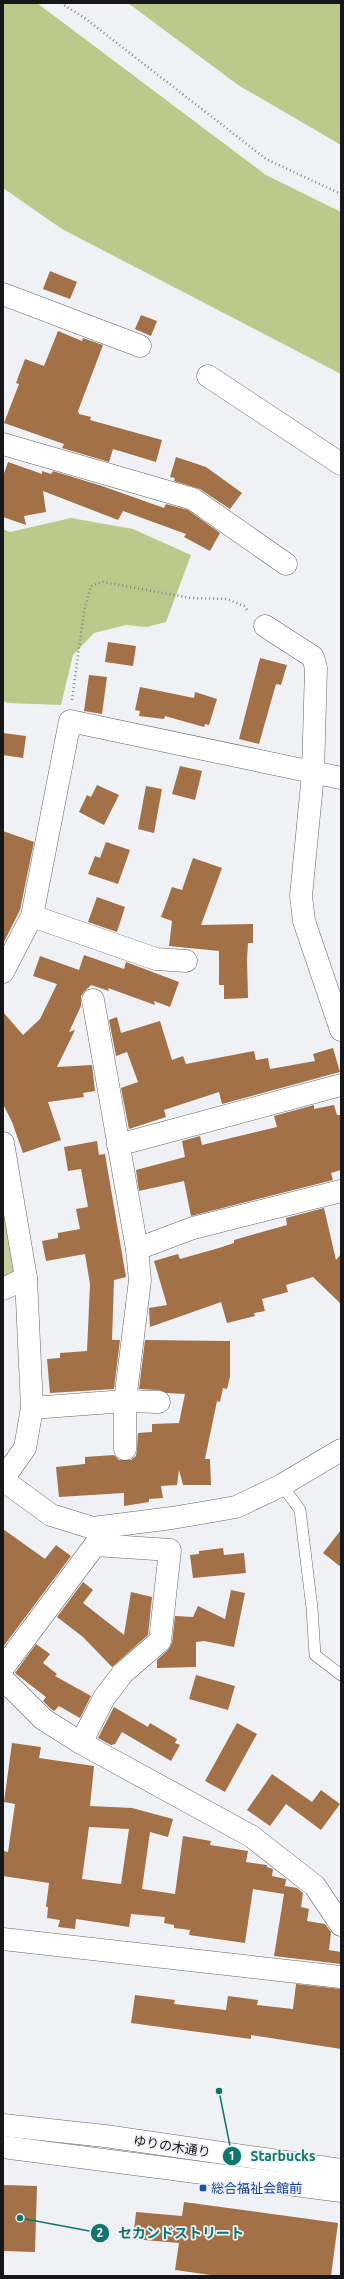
<svg xmlns="http://www.w3.org/2000/svg" width="344" height="2279" viewBox="0 0 344 2279" font-family="Ubuntu,'Noto Sans JP',sans-serif">
<style>
.green{fill:#c4d0a0}
.forest{fill:#bbca8b}
.building{fill:#a27147;fill-rule:evenodd}
.lines{fill:none;stroke-linecap:round;stroke-linejoin:round}
.service-casing{stroke:#656669;stroke-width:12}
.minor-casing{stroke:#656669;stroke-width:23}
.tertiary-casing{stroke:#656669;stroke-width:23}
.path{stroke:#848588;stroke-width:2.5;stroke-dasharray:1 3;stroke-linecap:butt}
.service{stroke:#fff;stroke-width:11}
.minor{stroke:#fff;stroke-width:22}
.tertiary{stroke:#fff;stroke-width:22}
.transit-dot{fill:#1a4fb4;stroke:#eff1f4;stroke-width:1.5}
.labels{text-anchor:middle;dominant-baseline:central;stroke-width:3.5;stroke-linejoin:round;paint-order:stroke}
.street-label{font-size:13px;fill:#171719;stroke:#eff1f4}
.transit-label{font-size:13px;fill:#164399;stroke:#eff1f4;text-anchor:start}
.leader{fill:none;stroke:#0f766e;stroke-width:1.5}
.callout-dot{fill:#0f766e;stroke:#eff1f4;stroke-width:1.5}
.mark-label{font-size:12px;text-anchor:middle;font-weight:bold;fill:#fff}
.callout-label{font-size:14px;text-anchor:middle;font-weight:bold;fill:#0f766e;stroke:#eff1f4;stroke-width:3.5;stroke-linejoin:round;paint-order:stroke}
</style>
<rect width="100%" height="100%" fill="#eff1f4"/>
<!-- green -->
<polygon class="green" points="3,1204 15,1264 12,1276 3,1280"/>
<!-- forest -->
<g class="forest">
<polygon points="3,3 37,3 266,175 341,212 341,374 62,229 3,188"/>
<polygon points="128,3 341,3 341,145 238,85"/>
<polygon points="71,518 133,529 191,555 166,622 147,627 126,625 94,633 73,655 61,705 8,703 3,701 3,529 10,532"/>
</g>
<!-- building -->
<g class="building">
<polygon points="50,271 77,282 70,299 43,289"/>
<polygon points="141,315 157,321 151,336 135,329"/>
<polygon points="58,331 82,341 83,338 103,345 78,411 79,414 91,417 90,420 162,440 156,462 113,449 109,462 62,448 64,444 4,423 19,384 16,383 25,359 44,366"/>
<polygon points="176,457 206,467 242,493 230,509 200,489 174,481 175,478 170,477"/>
<polygon points="8,462 42,474 42,471 51,474 53,471 102,486 164,508 166,504 188,510 220,533 210,551 184,537 186,534 123,511 118,520 43,491 46,512 24,516 26,525 3,517 3,476"/>
<polygon points="108,642 136,646 133,666 105,662"/>
<polygon points="260,658 287,665 281,685 276,684 259,744 239,739"/>
<polygon points="89,675 107,677 102,714 84,711"/>
<polygon points="140,687 194,698 195,692 217,699 209,725 205,724 204,727 165,716 164,719 139,716 140,711 135,710"/>
<polygon points="3,733 26,736 23,758 3,755"/>
<polygon points="180,766 202,771 195,800 172,794"/>
<polygon points="97,785 119,795 104,825 79,812 87,795 91,797"/>
<polygon points="146,786 162,789 154,833 138,829"/>
<polygon points="3,831 34,842 20,910 3,944"/>
<polygon points="106,842 130,850 118,884 88,874 95,856 100,858"/>
<polygon points="193,858 222,868 201,925 253,924 253,943 248,943 247,960 248,998 224,999 224,985 219,985 219,951 169,946 172,921 161,917 172,887 182,890"/>
<polygon points="97,897 125,907 117,932 88,922"/>
<polygon points="84,955 124,969 126,962 179,982 170,1007 154,1001 155,1005 108,988 109,991 91,985 85,991 81,996 81,1006 69,1032 75,1030 57,1067 92,1065 95,1091 83,1093 84,1097 48,1102 61,1140 23,1153 12,1122 3,1104 3,1012 23,1035 40,1019 57,984 33,976 40,956 79,970"/>
<polygon points="117,1017 121,1033 160,1021 172,1060 183,1056 186,1064 254,1051 256,1060 268,1058 270,1069 315,1061 313,1054 333,1048 340,1072 222,1104 219,1092 164,1110 166,1117 129,1129 121,1088 138,1082 127,1052 116,1056 109,1020"/>
<polygon points="314,1105 314,1109 334,1105 337,1115 341,1115 341,1170 331,1173 333,1180 191,1216 184,1181 139,1191 136,1170 185,1157 182,1141 200,1136 202,1145 277,1127 274,1116"/>
<polygon points="97,1141 99,1155 105,1154 126,1277 114,1280 112,1340 120,1340 114,1389 50,1393 47,1359 60,1358 60,1353 87,1351 90,1284 85,1254 46,1261 42,1241 58,1238 58,1233 80,1229 76,1209 88,1207 81,1169 68,1171 64,1147"/>
<polygon points="324,1208 336,1260 341,1254 341,1304 313,1277 286,1285 288,1292 262,1299 265,1311 254,1313 255,1316 227,1323 221,1302 150,1327 149,1308 167,1305 154,1261 178,1254 180,1259 219,1248 234,1243 234,1240 287,1225 286,1218"/>
<polygon points="145,1340 230,1341 230,1377 227,1389 223,1388 220,1402 217,1401 205,1459 210,1459 211,1485 183,1485 179,1470 177,1485 161,1486 163,1498 149,1499 149,1502 124,1506 124,1493 59,1497 56,1467 85,1464 85,1457 114,1455 119,1460 131,1460 136,1456 137,1449 138,1433 152,1432 152,1424 179,1423 185,1394 167,1393 159,1390 139,1389"/>
<polygon points="3,1529 45,1559 56,1545 71,1556 3,1647"/>
<polygon points="341,1530 341,1567 323,1553"/>
<polygon points="223,1548 224,1555 244,1553 246,1573 193,1578 190,1555 199,1554 199,1551"/>
<polygon points="83,1582 93,1590 83,1603 124,1635 131,1592 152,1597 148,1635 112,1667 83,1637 57,1617"/>
<polygon points="231,1590 245,1593 234,1647 204,1641 196,1642 196,1667 157,1668 157,1660 168,1650 172,1643 175,1616 193,1617 198,1606 225,1619"/>
<polygon points="36,1644 50,1654 43,1663 57,1674 55,1676 91,1696 80,1718 59,1706 54,1711 51,1709 43,1701 46,1697 15,1673"/>
<polygon points="196,1675 235,1686 228,1710 189,1699"/>
<polygon points="114,1707 148,1727 150,1723 177,1739 175,1743 180,1745 171,1761 122,1732 115,1744 111,1745 98,1738"/>
<polygon points="237,1723 257,1734 225,1792 205,1781"/>
<path d="M12,1743L41,1747L39,1758L94,1766L90,1806L132,1808L173,1819L168,1837L150,1832L142,1889L175,1894L183,1836L211,1841L210,1845L248,1851L246,1862L267,1865V1867L273,1869L272,1876L286,1879L284,1892L285,1886L297,1888L303,1893L301,1907L309,1909L307,1921L325,1924L331,1932L329,1950L341,1952V1964L274,1956L284,1894L253,1889L245,1943L189,1935L190,1930L174,1928V1925L164,1923L165,1917L131,1914L129,1927L76,1919L75,1929L58,1927L60,1920L47,1918L48,1907H46L49,1883L3,1876L4,1851L8,1852L15,1804L4,1802ZM89,1827L129,1829L121,1884L82,1879Z"/>
<polygon points="272,1774 312,1802 321,1790 340,1804 321,1830 286,1804 270,1826 247,1810"/>
<polygon points="296,1984 341,1989 341,2049 251,2035 251,2039 131,2023 135,1995 175,2000 174,2004 226,2010 228,1996 258,2000 257,2005 293,2009"/>
<polygon points="3,2185 37,2186 35,2252 3,2251"/>
<polygon points="184,2202 338,2223 331,2276 218,2276 175,2270 179,2243 133,2239 136,2212 182,2216"/>
</g>
<g class="lines">
<!-- service casing -->
<g class="service-casing">
<polyline id="service" points="282,1485 300,1510 312,1608 315,1655 341,1675"/>
</g>
<!-- minor casing -->
<g class="minor-casing">
<g id="minor">
<polyline points="3,294 140,346"/>
<polyline points="208,376 341,464"/>
<polyline points="3,444 193,499 286,564"/>
<polyline points="265,626 313,657 316,668 313,774 301,896 304,921 341,1030"/>
<polyline points="32,916 156,959 186,961"/>
<polyline points="3,972 32,916 70,721 341,778"/>
<polyline points="93,1000 137,1249 140,1280 125,1401 125,1449"/>
<polyline points="3,1143 26,1278 32,1408 25,1448 3,1479"/>
<polyline points="118,1145 341,1085"/>
<polyline points="137,1249 193,1228 341,1191"/>
<polyline points="3,1289 26,1278"/>
<polyline points="32,1408 125,1401 159,1402"/>
<polyline points="3,1480 51,1515 93,1528 172,1518 236,1507 282,1485 341,1450"/>
<polyline points="3,1668 95,1545 170,1550 160,1641 123,1673 104,1698 81,1743"/>
<polyline points="3,1679 43,1719 81,1743 251,1836 315,1886 341,1925"/>
<polyline points="3,1939 341,1977"/>
</g>
</g>
<!-- tertiary casing -->
<g class="tertiary-casing">
<g id="tertiary">
<polyline points="3,2125 105,2136 341,2170"/>
<polyline points="3,2147 341,2191"/>
</g>
</g>
<!-- path -->
<g class="path">
<polyline points="61,3 86,19 266,159 341,194"/>
<polyline points="72,700 84,611 91,586 103,582 191,598 227,599 244,606 249,612"/>
</g>
<!-- service -->
<use href="#service" class="service"/>
<!-- minor -->
<use href="#minor" class="minor"/>
<!-- tertiary -->
<use href="#tertiary" class="tertiary"/>
</g>
<!-- markers -->
<rect class="transit-dot" x="199" y="2184" width="8" height="8" rx="2"/>
<g class="labels">
<!-- street labels -->
<g class="street-label">
<text transform="translate(172 2146) rotate(9)">ゆりの木通り</text>
</g>
<!-- transit labels -->
<g class="transit-label">
<text x="211" y="2188">総合福祉会館前</text>
</g>
</g>
<!-- callouts -->
<path class="leader" d="M219 2091L232 2156M20 2218L100 2233"/>
<g class="callout-dot">
<circle cx="219" cy="2091" r="4"/>
<circle cx="20" cy="2218" r="4"/>
<circle cx="232" cy="2156" r="10"/>
<circle cx="100" cy="2233" r="10"/>
</g>
<g class="mark-label">
<text x="232" y="2160">1</text>
<text x="100" y="2237">2</text>
</g>
<g class="callout-label">
<text x="283" y="2161">Starbucks</text>
<text x="181" y="2238">セカンドストリート</text>
</g>
<!-- border -->
<rect width="344" height="2279" fill="none" stroke="#171719" stroke-width="8"/>
</svg>
